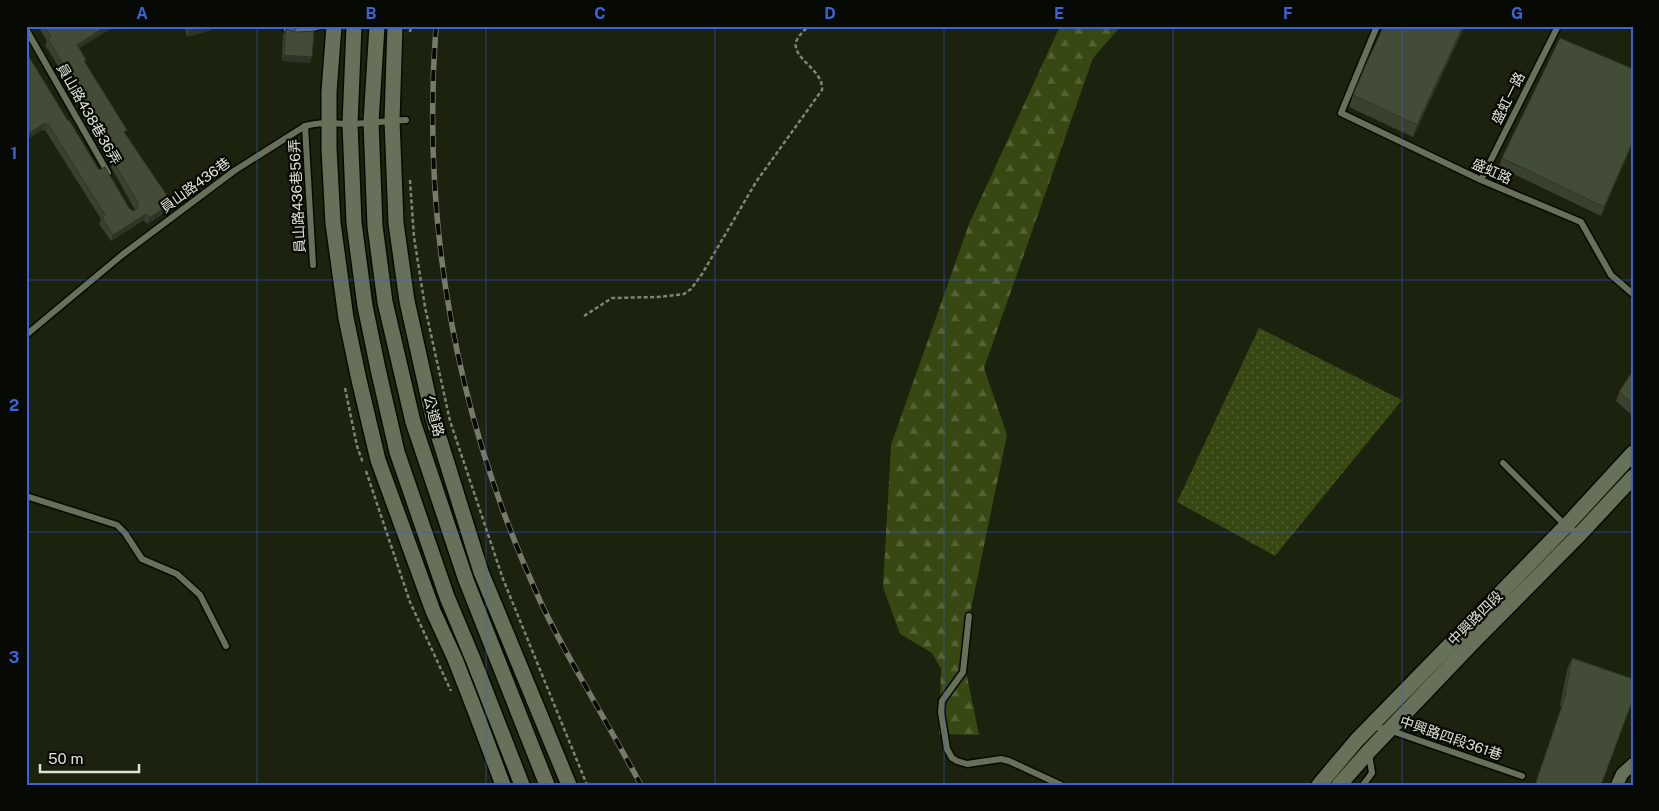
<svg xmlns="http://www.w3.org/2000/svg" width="1659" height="811" viewBox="0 0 1659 811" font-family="'Public Sans','Noto Sans TC',sans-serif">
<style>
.forest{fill:url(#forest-firs)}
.park{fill:url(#park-dots)}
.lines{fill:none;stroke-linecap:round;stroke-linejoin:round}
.lane-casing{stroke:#060b00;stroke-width:9}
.street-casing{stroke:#060b00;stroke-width:15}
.secondary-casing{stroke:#060b00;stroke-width:18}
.path{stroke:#7f8574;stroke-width:2.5;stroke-dasharray:4 2.5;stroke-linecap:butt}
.lane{stroke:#677058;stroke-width:6}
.street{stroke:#677058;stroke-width:12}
.secondary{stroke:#677058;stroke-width:15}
.rail-casing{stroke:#757b6a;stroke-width:5.5}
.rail{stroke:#070a03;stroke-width:4;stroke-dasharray:11;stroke-linecap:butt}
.wall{fill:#3a412e}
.shaded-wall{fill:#2f3526}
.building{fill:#434c36;stroke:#2f3526}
.grid{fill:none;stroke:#3a64d8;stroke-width:1;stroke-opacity:0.55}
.labels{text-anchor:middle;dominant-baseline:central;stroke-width:4.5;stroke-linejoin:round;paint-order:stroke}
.street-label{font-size:14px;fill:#dee3d6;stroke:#070a03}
.neatline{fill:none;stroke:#3a64d8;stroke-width:2}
.grid-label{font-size:16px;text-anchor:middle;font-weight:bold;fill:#3a64d8}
</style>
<defs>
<pattern id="forest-firs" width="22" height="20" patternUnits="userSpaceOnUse" patternTransform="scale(1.25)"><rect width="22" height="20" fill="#374812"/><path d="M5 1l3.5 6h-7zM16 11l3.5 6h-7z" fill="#546234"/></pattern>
<pattern id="park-dots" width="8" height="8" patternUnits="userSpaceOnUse" patternTransform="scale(1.25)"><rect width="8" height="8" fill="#374812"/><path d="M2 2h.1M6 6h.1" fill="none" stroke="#546234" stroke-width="1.8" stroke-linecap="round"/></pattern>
</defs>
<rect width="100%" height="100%" fill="#1b220e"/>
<!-- forest -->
<polygon class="forest" points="1060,26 1121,26 1093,58 984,368 1007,435 962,652 979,735 939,734 941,669 932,653 900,634 883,587 891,445 969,224"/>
<!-- park -->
<polygon class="park" points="1259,328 1402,400 1275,556 1177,502"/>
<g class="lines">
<!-- lane casing -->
<g class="lane-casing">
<g id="lane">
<polyline points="285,26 287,30 294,33 320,26"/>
<polyline points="1377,26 1341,113 1481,180 1581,222 1611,275 1633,294"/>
<polyline points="26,29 108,173"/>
<polyline points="305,126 313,265"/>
<polyline points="1481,180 1558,26"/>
<path d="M26,335L122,255L234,171L305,126C323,121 334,124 351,124C370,123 388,121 406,120"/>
<polyline points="1503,463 1566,526 1580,534"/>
<polyline points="26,496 117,525 125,533 142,559 177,574 200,595 226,646"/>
<polyline points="969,616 963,672 942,701 941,712 947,749 952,758 957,761 967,764 1001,759 1009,761 1061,785"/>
<polyline points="1372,726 1389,730 1522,776"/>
<polyline points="1363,785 1372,773 1369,754"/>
</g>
</g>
<!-- street casing -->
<g class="street-casing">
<polyline id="street" points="1617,785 1622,774 1633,764"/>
</g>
<!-- secondary casing -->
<g class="secondary-casing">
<g id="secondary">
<polyline points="334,26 329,92 329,149 333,223 346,318 359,380 378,460 433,611 455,659 476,713 503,785"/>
<polyline points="354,26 350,124 354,223 365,306 378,369 397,452 447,597 473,659 522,785"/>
<polyline points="377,26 371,122 375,226 385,302 413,422 466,580 547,785"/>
<polyline points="395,26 392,120 396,223 407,301 433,418 481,572 569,785"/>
<polyline points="1319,785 1357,740 1566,526 1633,453"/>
<polyline points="1339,785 1369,751 1475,640 1580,534 1633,477"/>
</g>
</g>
<!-- path -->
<g class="path">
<polyline points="410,32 411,26"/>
<polyline points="410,180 414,237 425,307 450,421 503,579 587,785"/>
<path d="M584,316L612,298L658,297L684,294L691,289L702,274L756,182L822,90C824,70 792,59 796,42C798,36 804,31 808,26"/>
<polyline points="345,388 357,446 363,463"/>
<polyline points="366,471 410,602 451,691"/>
</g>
<!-- lane -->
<use href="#lane" class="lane"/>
<!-- street -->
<use href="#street" class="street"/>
<!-- secondary -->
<use href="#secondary" class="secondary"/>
<!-- rail casing -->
<g class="rail-casing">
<path id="rail" d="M436,26C421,224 456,414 537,594C550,624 566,652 582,680C602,715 622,750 641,785"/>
</g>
<!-- rail -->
<use href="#rail" class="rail"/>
</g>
<!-- wall -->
<g class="wall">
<polygon points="38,26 111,26 110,29 79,48 86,60 85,62 125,134 170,209 147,224 144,220 111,241 99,224 101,219 45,130 44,131 43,130 26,52 68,121 99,170 129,208 133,211 135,210 111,167 113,162 85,117 86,115 72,92 73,90 45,45 47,41"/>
<polygon points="184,26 212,26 211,30 187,37"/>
<polygon points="1384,26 1465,26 1413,137 1349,107 1353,95"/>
<polygon points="286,29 310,63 282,61 283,35"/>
<polygon points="1633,142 1601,216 1499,167 1502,158"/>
<polygon points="1633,373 1633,416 1616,401 1619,392"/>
<polygon points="1572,658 1601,785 1562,706 1560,706 1567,670"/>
</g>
<!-- shaded-wall -->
<g class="shaded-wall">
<polygon points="106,26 111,26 110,29 75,51 77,45"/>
<polygon points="205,26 212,26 211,30 187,37 189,31"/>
<polygon points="1463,26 1465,26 1413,137 1417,125"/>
<polygon points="284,55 312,57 310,63 282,61"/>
<polygon points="45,123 43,130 26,140 26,135"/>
<polygon points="48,124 45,130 44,131 46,125"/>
<polygon points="1633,141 1633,142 1601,216 1604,207"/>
<polygon points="172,203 170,209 147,224 149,218"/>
<polygon points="146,214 144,220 111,241 113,235"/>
</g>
<!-- building -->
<g class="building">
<polygon points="44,26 106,26 77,45 86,60 84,61 127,130 124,132 172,203 149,218 146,214 113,235 102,218 105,215 48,124 46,125 45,123 26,135 26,52 68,121 69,120 99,170 105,167 129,208 133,211 137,209 138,203 113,161 117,159 87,111 89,110 74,86 76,85 48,39 51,37"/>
<polygon points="188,26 205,26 189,31"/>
<polygon points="1384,26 1463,26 1417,125 1353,95 1367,62"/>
<polygon points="286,29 297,32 314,31 312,57 284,55"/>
<polygon points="1560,38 1633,69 1633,141 1604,207 1502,158"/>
<polygon points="1632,372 1633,373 1633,404 1619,392"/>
<polygon points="1572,658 1633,679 1633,699 1601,785 1535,785 1566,694 1565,694"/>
</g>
<!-- grid -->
<path class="grid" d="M257,26V785M486,26V785M715,26V785M944,26V785M1173,26V785M1402,26V785M26,280H1633M26,532H1633"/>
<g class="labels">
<!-- street labels -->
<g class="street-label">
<text transform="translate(1508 98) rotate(-63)">盛虹一路</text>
<text transform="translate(89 114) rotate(60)">員山路438巷36弄</text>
<text transform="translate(1492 171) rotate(24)">盛虹路</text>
<text transform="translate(195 185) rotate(-36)">員山路436巷</text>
<text transform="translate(297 196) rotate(-93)">員山路436巷56弄</text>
<text transform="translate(434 416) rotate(75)">公道路</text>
<text transform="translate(1475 618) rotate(-45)">中興路四段</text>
<text transform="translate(1451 738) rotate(19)">中興路四段361巷</text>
</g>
</g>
<!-- border -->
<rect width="1659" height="811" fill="none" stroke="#070a03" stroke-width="55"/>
<!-- scale -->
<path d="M40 764v8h99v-8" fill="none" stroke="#dee3d6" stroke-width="2.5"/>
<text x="48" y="764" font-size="15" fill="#dee3d6" stroke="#070a03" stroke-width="4" paint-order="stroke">50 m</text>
<rect x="28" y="28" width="1604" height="756" class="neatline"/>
<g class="grid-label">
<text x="142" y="19">A</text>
<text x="371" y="19">B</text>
<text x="600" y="19">C</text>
<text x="830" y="19">D</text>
<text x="1059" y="19">E</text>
<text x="1288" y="19">F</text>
<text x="1517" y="19">G</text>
<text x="14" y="159">1</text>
<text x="14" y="411">2</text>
<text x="14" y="663">3</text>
</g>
</svg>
